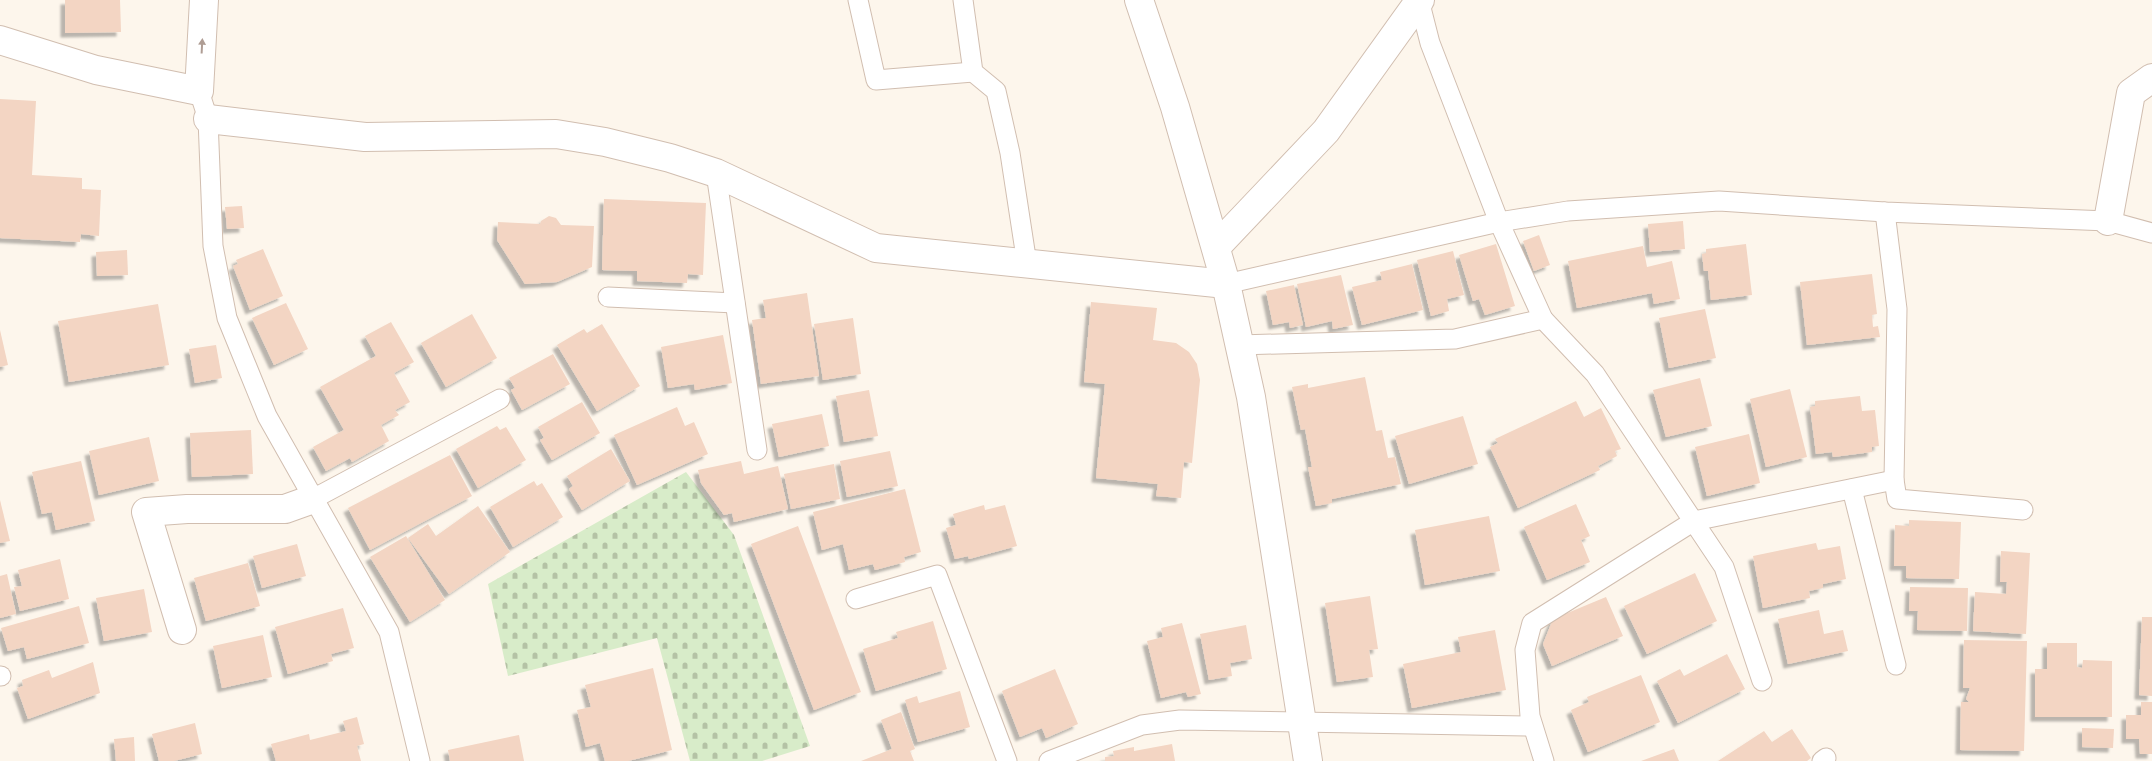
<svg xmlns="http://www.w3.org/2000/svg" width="2152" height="761" viewBox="0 0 2152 761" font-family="Poppins,sans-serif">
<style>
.cemetery{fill:url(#cemetery-stones)}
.building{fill:#f3d5c3;filter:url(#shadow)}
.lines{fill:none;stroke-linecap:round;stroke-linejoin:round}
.service-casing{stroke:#d1beb0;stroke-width:21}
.minor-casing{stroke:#d1beb0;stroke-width:30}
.tertiary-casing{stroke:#d1beb0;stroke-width:30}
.service{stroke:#fff;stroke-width:19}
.minor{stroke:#fff;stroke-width:28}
.tertiary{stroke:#fff;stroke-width:28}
.oneway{fill:#af9d94}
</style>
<defs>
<pattern id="cemetery-stones" width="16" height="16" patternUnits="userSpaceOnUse" patternTransform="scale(1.25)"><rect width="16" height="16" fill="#d8ecc9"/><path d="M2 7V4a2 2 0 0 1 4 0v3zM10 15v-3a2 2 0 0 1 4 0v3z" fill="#b4c2a5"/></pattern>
<filter id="shadow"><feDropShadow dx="-4.5" dy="4.5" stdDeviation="1" flood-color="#0004"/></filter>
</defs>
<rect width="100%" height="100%" fill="#fdf6ec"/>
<!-- cemetery -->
<polygon class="cemetery" points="686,472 734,535 810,746 762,761 690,761 657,638 508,676 488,584"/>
<!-- building -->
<g class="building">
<polygon points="65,0 120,0 121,32 65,33"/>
<polygon points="0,99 36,101 32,175 82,178 82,189 101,190 99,236 81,234 80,242 0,238"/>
<polygon points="604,199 706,203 703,275 688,274 687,283 637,281 637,271 602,270"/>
<polygon points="242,206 244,228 227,229 225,207"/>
<polygon points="549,216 556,218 561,225 594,226 592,267 557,282 525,284 497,240 498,222 540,224 541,221"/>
<polygon points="1683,221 1685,249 1650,252 1648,224"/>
<polygon points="1539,235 1550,265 1534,271 1523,241"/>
<polygon points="1496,244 1515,306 1485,315 1479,299 1473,301 1459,255"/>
<polygon points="1746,244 1752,295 1711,300 1708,271 1704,271 1702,254 1706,253 1706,249"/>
<polygon points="1643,246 1647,267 1672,261 1680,299 1654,304 1652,293 1577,308 1568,261"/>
<polygon points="263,249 283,296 250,310 233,266 238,264 236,260"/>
<polygon points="127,250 128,275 97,276 96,252"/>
<polygon points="1453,251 1464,295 1447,299 1449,311 1431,316 1417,260"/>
<polygon points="1412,264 1423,310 1362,325 1352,287 1382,280 1380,272"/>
<polygon points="1872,274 1877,314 1872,315 1873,327 1878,326 1880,337 1807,345 1800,282"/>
<polygon points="1341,275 1353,325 1333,329 1332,321 1306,327 1297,284"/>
<polygon points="1294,285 1303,325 1290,328 1289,322 1273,325 1266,291"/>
<polygon points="807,293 819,376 761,384 752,320 766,318 763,300"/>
<polygon points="1091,302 1157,308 1153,340 1176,343 1189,352 1197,364 1200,380 1192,463 1184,462 1181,498 1156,496 1158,484 1096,478 1105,384 1084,382"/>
<polygon points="286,303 308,349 274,365 252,318"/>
<polygon points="158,304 169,365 69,382 58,321"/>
<polygon points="1705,309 1716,358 1669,368 1659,318"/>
<polygon points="472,314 497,358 446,387 421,343"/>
<polygon points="853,318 861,374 823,380 814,324"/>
<polygon points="391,322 414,362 394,373 410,402 395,410 399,415 381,425 389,441 352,462 350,458 326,471 313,447 344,430 320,387 376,356 365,336"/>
<polygon points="602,324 640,386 597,411 557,345 584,329 587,333"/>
<polygon points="0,330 8,365 0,367"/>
<polygon points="723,335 732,383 695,390 694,384 668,388 661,347"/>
<polygon points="216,345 222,378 195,383 189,349"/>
<polygon points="553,354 570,384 522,410 511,390 515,388 509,378"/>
<polygon points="1365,377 1376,431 1382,430 1388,458 1395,457 1401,484 1332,499 1332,503 1316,506 1308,467 1312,467 1305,429 1301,430 1292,387 1308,384 1308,388"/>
<polygon points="1700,378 1712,426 1666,437 1653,390"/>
<polygon points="1790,389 1807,457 1766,467 1750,399"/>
<polygon points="869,390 878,436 844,442 836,396"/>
<polygon points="1860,396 1862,411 1875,410 1879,446 1872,447 1872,452 1833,457 1832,452 1816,454 1810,407 1815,406 1815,401"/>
<polygon points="1576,401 1584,417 1601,408 1621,449 1615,451 1617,456 1598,466 1600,470 1518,508 1490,447 1498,443 1495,439"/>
<polygon points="582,402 600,433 552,460 540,440 544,438 538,427"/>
<polygon points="677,407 685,426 694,422 708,454 637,485 614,435"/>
<polygon points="822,414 829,446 779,457 772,424"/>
<polygon points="1463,416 1478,464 1409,484 1395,436"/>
<polygon points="497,426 500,430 506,427 526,460 478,488 456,449"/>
<polygon points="251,430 253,474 192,477 190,433"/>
<polygon points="1749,434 1760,483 1707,496 1695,447"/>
<polygon points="149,437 159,481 99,495 89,451"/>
<polygon points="611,449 630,481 582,510 569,489 573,486 567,476"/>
<polygon points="890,451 898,486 847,497 840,461"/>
<polygon points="450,455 472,496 370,550 348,508"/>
<polygon points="81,461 95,521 56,530 52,512 42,514 32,472"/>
<polygon points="741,461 744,474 778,466 788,509 734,522 732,513 724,515 701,483 698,470"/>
<polygon points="834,464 840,499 791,509 784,474"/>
<polygon points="534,481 537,486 542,483 563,517 513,547 490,507"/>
<polygon points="905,489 921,552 904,557 905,562 875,570 873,564 849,570 843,544 822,550 813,512"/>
<polygon points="0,500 10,541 0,543"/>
<polygon points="1576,504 1590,536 1581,540 1590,562 1547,580 1524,527"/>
<polygon points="984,505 985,510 1005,505 1017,546 969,559 968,556 955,559 946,528 956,525 953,514"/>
<polygon points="478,506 510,552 449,594 408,538 428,524 436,536"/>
<polygon points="1489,516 1500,571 1425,585 1415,530"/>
<polygon points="1909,520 1961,522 1959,579 1906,578 1906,566 1894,566 1895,525 1909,526"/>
<polygon points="798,526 861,692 814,710 751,544"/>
<polygon points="406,536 445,600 410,622 370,557"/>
<polygon points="1816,543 1818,550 1840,546 1846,579 1823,584 1823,588 1809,591 1810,598 1763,608 1753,556"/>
<polygon points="297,544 306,576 262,588 253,556"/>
<polygon points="2001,551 2030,553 2026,634 1973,631 1975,592 2006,594 2007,582 2000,582"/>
<polygon points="60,559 69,599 20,611 14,587 22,586 18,570"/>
<polygon points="248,563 260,606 206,621 194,578"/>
<polygon points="1695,573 1717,621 1647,654 1624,606"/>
<polygon points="7,574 16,614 0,618 0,576"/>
<polygon points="1910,587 1968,588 1967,631 1917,630 1918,611 1909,611"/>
<polygon points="144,589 152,632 104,641 96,598"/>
<polygon points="1370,596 1378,649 1369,650 1373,677 1337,682 1325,603"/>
<polygon points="1606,597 1623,636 1552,666 1543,644 1553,619"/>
<polygon points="79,606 89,643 27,659 24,647 8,651 1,628"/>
<polygon points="343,608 354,648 331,654 333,661 288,674 275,627"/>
<polygon points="1819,610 1824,634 1843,630 1848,651 1788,664 1778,619"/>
<polygon points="2142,617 2152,617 2152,696 2139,695"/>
<polygon points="933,621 947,669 876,691 863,649 898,638 896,632"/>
<polygon points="1182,623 1201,694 1188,697 1186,692 1161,698 1147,641 1163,637 1161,628"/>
<polygon points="1246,625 1252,659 1230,663 1232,676 1209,680 1200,634"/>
<polygon points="1495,630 1506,690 1412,708 1403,664 1461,652 1458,637"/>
<polygon points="263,635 272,677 222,688 213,646"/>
<polygon points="1964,640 2027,641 2024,751 1960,750 1961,702 1969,702 1966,699 1970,688 1963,688"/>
<polygon points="2047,643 2077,643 2077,667 2082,668 2083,660 2112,661 2112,717 2035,717 2035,669 2047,669"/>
<polygon points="1727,654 1745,689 1678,723 1657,681 1680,669 1684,676"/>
<polygon points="93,662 100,693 28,719 17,688 23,686 22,680 49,670 52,678"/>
<polygon points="653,668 672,750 628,761 605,761 600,743 586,747 577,710 591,707 585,685"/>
<polygon points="1055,669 1078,724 1046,738 1042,728 1020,737 1002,691"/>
<polygon points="1641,675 1660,722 1588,752 1571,710 1589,702 1587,697"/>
<polygon points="960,691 970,727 918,742 905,700 917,696 919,703"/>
<polygon points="2141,702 2152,702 2152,754 2140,754 2139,739 2126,739 2126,715 2141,715"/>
<polygon points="901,712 915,749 910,751 914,761 861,761 892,749 881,720"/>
<polygon points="357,717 364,744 357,746 361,761 276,761 271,744 309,734 310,740 346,731 343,721"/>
<polygon points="195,723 202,754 174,761 159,761 152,734"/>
<polygon points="2082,728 2114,729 2113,748 2082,747"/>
<polygon points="1792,729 1811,758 1807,761 1718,761 1764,731 1772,742"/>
<polygon points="519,735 524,761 450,761 448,750"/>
<polygon points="134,737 135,761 116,761 114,739"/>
<polygon points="1172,744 1175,761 1105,761 1105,757 1114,756 1113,751 1134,747 1134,751"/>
<polygon points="1674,749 1679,761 1641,761"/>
</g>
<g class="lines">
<!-- service casing -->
<g class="service-casing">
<g id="service">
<polyline points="858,0 876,80 973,72"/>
<polyline points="963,0 973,72 996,91 1010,153 1027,264"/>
<polyline points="1419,0 1430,43 1499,222 1543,319 1595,374 1724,567 1762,681"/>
<polyline points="199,91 208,119 213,246 227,318 267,416 389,632 420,761"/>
<polyline points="716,173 757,450"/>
<polyline points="1885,212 1897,309 1894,480 1897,499 2023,510"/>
<polyline points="1226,284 1499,222 1568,211 1719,201 1885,212 2108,221 2152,233"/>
<polyline points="608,297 735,303"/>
<polyline points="1239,345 1455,339 1543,319"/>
<polyline points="1852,489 1896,665"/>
<polyline points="313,499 500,399"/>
<polyline points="856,599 937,575 1007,761"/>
<polyline points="0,676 1,676"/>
<polyline points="1049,761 1142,725 1180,720 1531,726"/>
<polyline points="1544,761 1530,716 1525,650 1532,623 1694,521 1894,480"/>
<polyline points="1822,761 1826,758"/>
</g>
</g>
<!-- minor casing -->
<g class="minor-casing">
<g id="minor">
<polyline points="0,40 96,70 199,91 204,0"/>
<polyline points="208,119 365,137 556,134 605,142 670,158 716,173 876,248 1226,284"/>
<polyline points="2108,221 2131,93 2152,78"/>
<polyline points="1216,247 1326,131 1420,0"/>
<polyline points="182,630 146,512 187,509 285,509 313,499"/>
</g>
</g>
<!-- tertiary casing -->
<g class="tertiary-casing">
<polyline id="tertiary" points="1139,0 1175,107 1226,284 1251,397 1308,761"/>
</g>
<!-- service -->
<use href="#service" class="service"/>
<!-- minor -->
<use href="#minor" class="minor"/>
<!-- tertiary -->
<use href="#tertiary" class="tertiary"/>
</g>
<!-- one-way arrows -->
<defs><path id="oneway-solid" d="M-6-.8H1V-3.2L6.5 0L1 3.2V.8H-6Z" transform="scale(1.25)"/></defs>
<use class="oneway" href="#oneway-solid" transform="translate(202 46) rotate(-87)"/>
</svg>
